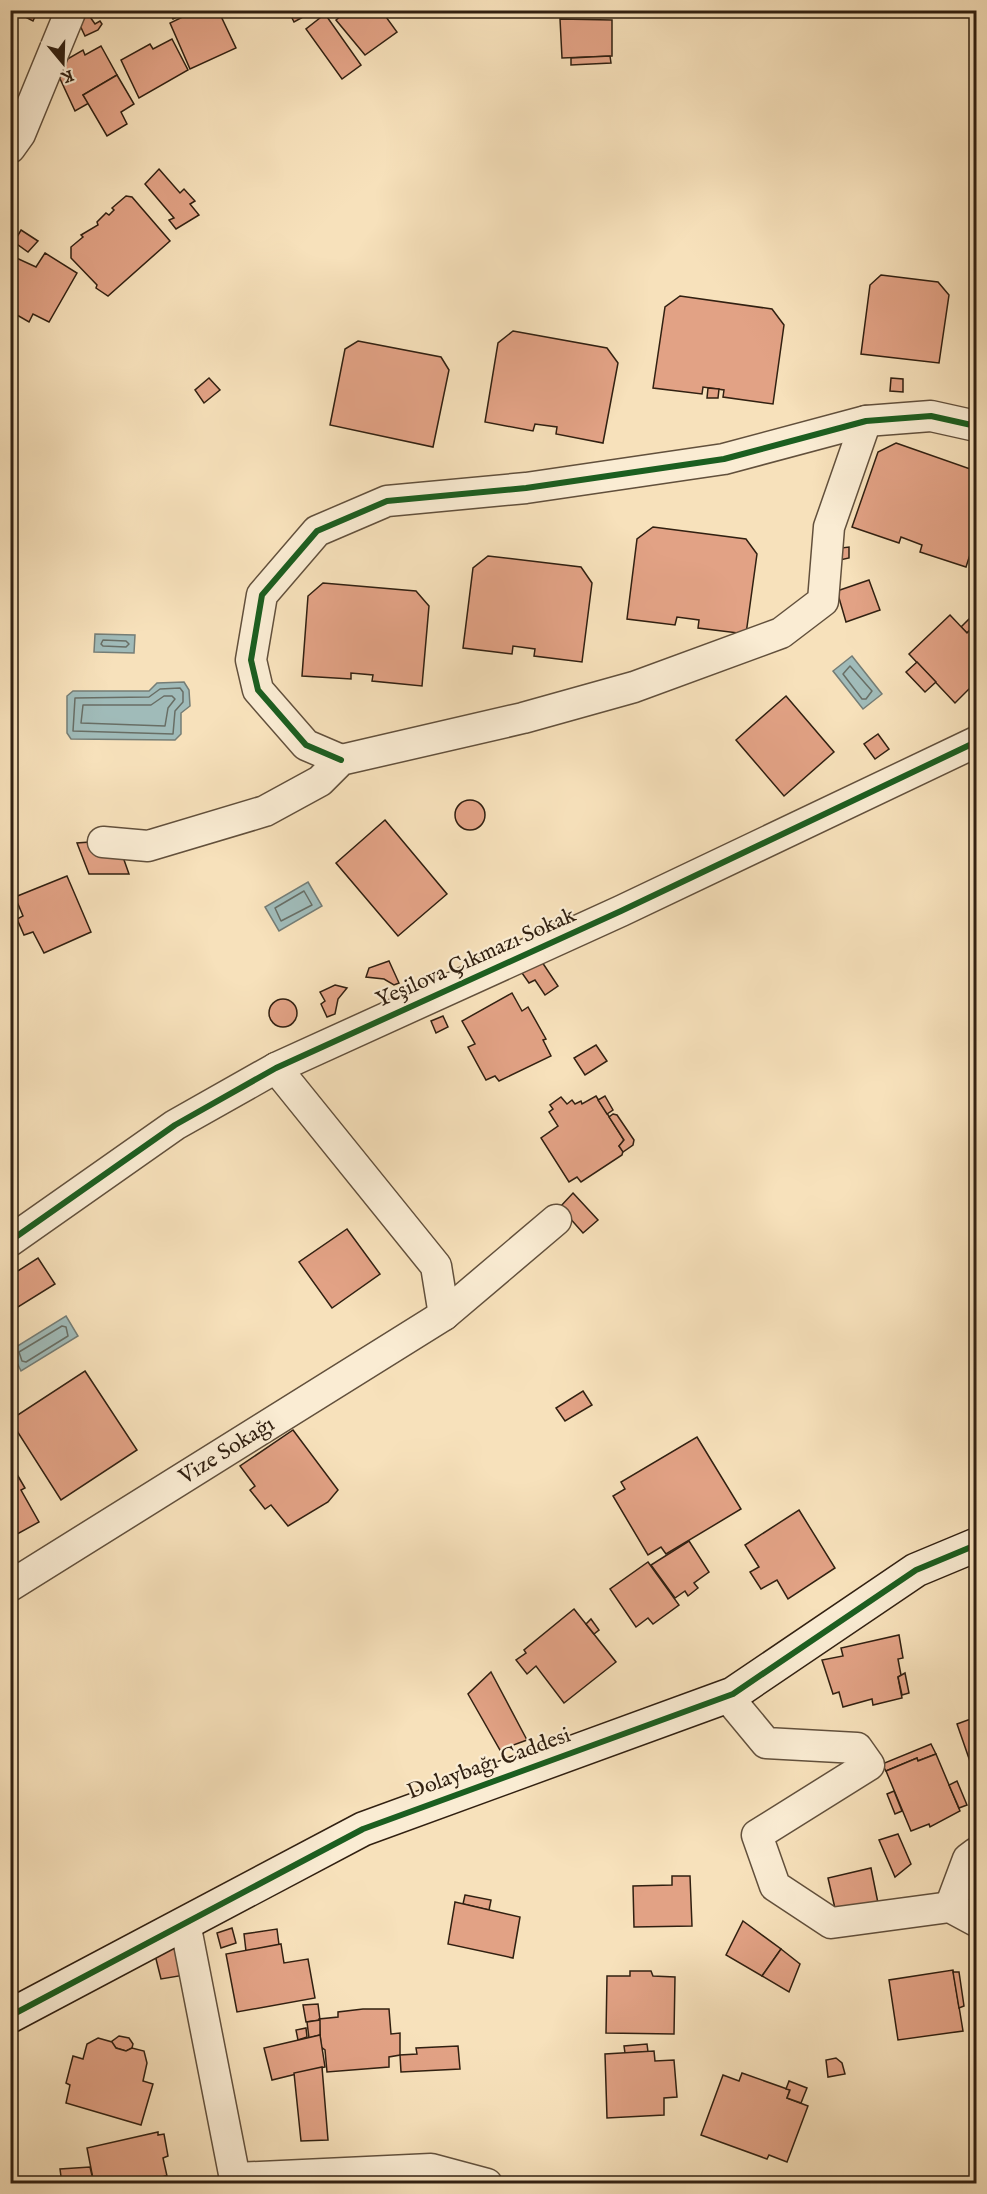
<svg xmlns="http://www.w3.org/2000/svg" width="987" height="2194" viewBox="0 0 987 2194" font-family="'IM FELL English',serif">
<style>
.water{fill:#a0bbb9;stroke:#747d76;stroke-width:1.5}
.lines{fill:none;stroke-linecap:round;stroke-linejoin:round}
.shore{stroke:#686e65;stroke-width:1.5}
.building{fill:#e2a285;stroke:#312011;stroke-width:1.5}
.street-casing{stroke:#62503c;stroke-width:33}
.secondary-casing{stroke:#312011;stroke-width:36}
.street{stroke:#faecd3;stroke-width:30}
.secondary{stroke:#faecd3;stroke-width:33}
.cycleway-casing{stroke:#faecd3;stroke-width:10}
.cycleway{stroke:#1b5e20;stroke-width:6}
.labels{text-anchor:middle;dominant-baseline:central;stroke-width:4.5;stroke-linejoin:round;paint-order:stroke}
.street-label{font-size:22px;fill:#312011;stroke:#faecd3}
</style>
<rect width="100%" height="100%" fill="#f7e1bb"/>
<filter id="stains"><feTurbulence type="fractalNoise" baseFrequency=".00333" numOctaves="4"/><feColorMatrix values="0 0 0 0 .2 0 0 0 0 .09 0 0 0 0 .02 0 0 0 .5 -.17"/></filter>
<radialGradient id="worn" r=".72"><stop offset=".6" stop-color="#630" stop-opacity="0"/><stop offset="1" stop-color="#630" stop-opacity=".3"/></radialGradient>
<!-- water -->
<g class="water">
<polygon points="95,634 135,635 134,653 94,652"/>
<polygon points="852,656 882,694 863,709 833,671"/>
<polygon points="184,682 189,690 190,706 181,713 181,734 175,740 71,739 67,733 67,696 73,691 149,691 157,683"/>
<polygon points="308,882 322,906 279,931 265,907"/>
<polygon points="66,1316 78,1336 21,1371 11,1350"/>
</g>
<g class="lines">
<!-- shore -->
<g class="shore">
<polygon points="103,640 126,641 129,644 126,647 103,646 101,644"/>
<polygon points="850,666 872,691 866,699 862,699 843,674"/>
<polygon points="180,688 183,692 183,702 175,711 173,734 73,731 75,698 149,697 160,689"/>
<polygon points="164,696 172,696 175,699 168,708 165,726 81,723 83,705 151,705"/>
<polygon points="304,891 312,905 281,921 275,908"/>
<polygon points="62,1326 66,1327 68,1336 26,1362 22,1361 19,1352"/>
</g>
</g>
<!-- building -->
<g class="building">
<polygon points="12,10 38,10 33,21"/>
<polygon points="168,10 190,10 173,19"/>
<polygon points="197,10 218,10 236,48 190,69 170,23"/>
<polygon points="284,10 324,10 316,16 314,11 294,22 289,12 286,14"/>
<polygon points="349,10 381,10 397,32 365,55 336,20"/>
<polygon points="88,14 95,24 100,21 102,24 98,30 85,36 77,19"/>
<polygon points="325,14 361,65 342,79 306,29"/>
<polygon points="560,19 612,20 612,56 562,58"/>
<polygon points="172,39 188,70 139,98 121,60 150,44 153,49"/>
<polygon points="101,46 117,75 83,95 89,103 75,111 56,70 66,65 64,61 83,50 85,55"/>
<polygon points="610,56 611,63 571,65 571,58"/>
<polygon points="117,75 134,104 121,112 127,124 107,136 83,95"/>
<polygon points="159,169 180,193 184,189 195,201 190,204 199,215 176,229 169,220 174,218 145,184"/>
<polygon points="126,196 132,197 170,241 108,296 96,288 97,285 71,258 71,247 83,237 81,235 98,225 97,222 106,213 109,215 114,210 112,208"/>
<polygon points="21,230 38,241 28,252 14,242"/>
<polygon points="45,253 77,273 49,322 33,314 29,322 10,311 10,255 36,267"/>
<polygon points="881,275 938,282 949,295 939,363 861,354 870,285"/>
<polygon points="680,296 772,309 784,325 773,404 723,397 724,390 703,387 702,394 653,388 665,307"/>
<polygon points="513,331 607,348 618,363 603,443 556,434 557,427 535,424 533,431 485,422 498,343"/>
<polygon points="358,341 441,357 449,370 433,447 330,425 345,349"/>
<polygon points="209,378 220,390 204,403 195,390"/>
<polygon points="891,378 903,379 903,392 890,391"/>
<polygon points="708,388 719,389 718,398 707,398"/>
<polygon points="896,443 976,471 976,536 966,567 920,552 922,545 901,537 899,543 852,527 878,452"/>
<polygon points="653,527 746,539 757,554 746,634 698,628 699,620 677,617 675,625 627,619 637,539"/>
<polygon points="849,547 849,558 840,560 833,549"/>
<polygon points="488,556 581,567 592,583 582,662 534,656 535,649 513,646 512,654 463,648 473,568"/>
<polygon points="869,580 880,610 846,622 837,591"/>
<polygon points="323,583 416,591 429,606 422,686 372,681 373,675 351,673 351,679 302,676 308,596"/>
<polygon points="976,612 976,624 967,633 961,627"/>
<polygon points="950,615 967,633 976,624 976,682 955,703 909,654"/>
<polygon points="917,662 936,682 925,692 906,672"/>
<polygon points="786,696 834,752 784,796 736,740"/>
<polygon points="878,734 889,749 875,759 864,744"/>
<circle cx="470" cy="815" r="15"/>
<polygon points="385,820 447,894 398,936 336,863"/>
<polygon points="117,840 129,874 89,874 77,843"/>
<polygon points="67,876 91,932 44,953 33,932 24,935 17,919 23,916 15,897"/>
<polygon points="389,961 399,983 394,985 384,979 366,977 369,968"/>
<polygon points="542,962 558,986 545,995 535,980 529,983 522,973"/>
<polygon points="335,985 347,988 338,999 335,1014 327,1017 321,1004 325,1001 320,992"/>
<polygon points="512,993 522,1011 528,1007 546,1039 543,1040 551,1056 499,1081 495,1076 486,1080 468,1047 475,1044 462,1021"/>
<circle cx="283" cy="1013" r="14"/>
<polygon points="443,1016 448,1027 436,1033 431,1021"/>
<polygon points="596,1045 607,1061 585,1075 574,1058"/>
<polygon points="596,1096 624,1140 619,1146 623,1151 622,1155 581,1182 577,1177 569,1182 541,1138 558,1126 549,1112 553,1109 550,1105 561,1097 567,1104 572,1100 575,1104 581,1101 582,1104"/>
<polygon points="605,1096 613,1110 607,1114 598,1100"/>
<polygon points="613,1114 617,1115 634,1140 633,1145 623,1152 619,1146 624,1140 609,1117"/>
<polygon points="573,1193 598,1220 583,1233 560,1207"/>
<polygon points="347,1229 380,1274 332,1308 299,1262"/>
<polygon points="38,1258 55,1284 10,1312 10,1276"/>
<polygon points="85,1371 137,1450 61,1500 10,1420"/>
<polygon points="583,1391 592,1405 565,1421 556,1408"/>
<polygon points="293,1430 338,1490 328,1502 288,1526 271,1505 265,1509 250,1490 255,1486 240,1466"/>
<polygon points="697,1437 741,1509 666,1554 661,1547 648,1555 613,1496 625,1489 621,1482"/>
<polygon points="11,1464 25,1488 21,1490 39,1522 10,1538"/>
<polygon points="799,1510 835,1568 788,1599 777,1580 761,1589 750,1572 759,1567 745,1545"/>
<polygon points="689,1541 709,1572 694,1583 698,1588 688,1596 685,1591 675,1598 651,1565"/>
<polygon points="648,1562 679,1605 653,1624 648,1618 636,1627 610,1589"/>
<polygon points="574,1609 616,1662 564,1703 536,1666 527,1674 516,1660 526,1653 524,1650"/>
<polygon points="591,1619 599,1630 594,1634 586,1624"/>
<polygon points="899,1635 903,1658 898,1659 901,1675 898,1677 902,1698 873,1705 872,1699 843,1707 839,1692 833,1694 822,1660 843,1656 841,1648"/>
<polygon points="491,1672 527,1740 500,1750 468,1694"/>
<polygon points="905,1673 909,1693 902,1695 898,1677"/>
<polygon points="976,1717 976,1769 973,1770 957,1724"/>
<polygon points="931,1744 936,1754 918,1761 917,1758 886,1771 882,1764"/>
<polygon points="936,1754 960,1811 930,1827 929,1824 911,1831 886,1771 917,1758 918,1761"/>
<polygon points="957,1781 967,1805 959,1808 949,1785"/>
<polygon points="894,1791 902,1811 895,1814 887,1794"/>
<polygon points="898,1834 911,1864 895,1877 879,1840"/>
<polygon points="871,1868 879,1908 837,1917 828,1878"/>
<polygon points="672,1876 690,1876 692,1926 634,1927 633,1886 672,1885"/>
<polygon points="465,1895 491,1900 489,1910 463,1904"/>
<polygon points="455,1902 520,1917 513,1958 448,1944"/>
<polygon points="743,1921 781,1949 762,1976 726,1955"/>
<polygon points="232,1928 236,1943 221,1948 217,1933"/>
<polygon points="277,1929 279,1945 246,1951 244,1934"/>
<polygon points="281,1944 284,1963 308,1959 315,1998 237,2012 226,1954"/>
<polygon points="178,1945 185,1975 161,1979 154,1951"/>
<polygon points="781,1949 800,1964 789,1992 762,1976"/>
<polygon points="953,1970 963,2031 898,2040 889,1980"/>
<polygon points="630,1971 651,1971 653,1976 675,1977 674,2034 606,2033 607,1976 630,1976"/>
<polygon points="953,1972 959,1972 964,2006 959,2008"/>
<polygon points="318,2004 320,2020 306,2022 303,2005"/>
<polygon points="363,2009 389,2009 391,2034 400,2033 400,2055 389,2057 389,2067 327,2072 325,2050 321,2047 319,2019 338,2017 338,2012"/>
<polygon points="320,2020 320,2035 309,2038 307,2022"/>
<polygon points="306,2028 307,2037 298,2040 296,2030"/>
<polygon points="320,2035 325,2067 272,2080 264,2048"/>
<polygon points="119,2036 129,2038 133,2044 132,2048 126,2051 116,2048 111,2042"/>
<polygon points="98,2038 112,2042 116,2048 126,2051 132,2048 144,2051 147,2063 143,2081 153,2084 141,2125 66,2103 70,2085 66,2083 73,2056 83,2059 87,2044"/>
<polygon points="647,2044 648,2052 625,2053 624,2046"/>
<polygon points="458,2046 460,2069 401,2072 400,2055 417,2054 416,2048"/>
<polygon points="654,2051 655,2061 674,2060 677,2097 664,2098 664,2115 607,2118 605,2054"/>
<polygon points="836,2058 842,2063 845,2074 828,2077 826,2060"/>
<polygon points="322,2067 328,2140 301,2141 294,2073"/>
<polygon points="742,2073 790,2090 787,2098 808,2106 787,2162 769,2155 767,2159 701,2135 723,2075 739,2081"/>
<polygon points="789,2081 807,2088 801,2103 787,2098 790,2090 786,2089"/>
<polygon points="158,2132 158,2135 164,2134 168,2156 163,2158 167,2176 131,2184 94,2184 87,2148"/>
<polygon points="90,2167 94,2184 62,2184 60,2169"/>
<polygon points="166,2176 168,2184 131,2184"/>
</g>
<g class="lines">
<!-- street casing -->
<g class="street-casing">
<g id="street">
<polyline points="10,148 20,134 71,10"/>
<polyline points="341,760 306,745 258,690 251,660 262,595 317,531 387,501 526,488 724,459 866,421 931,416 976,426"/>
<polyline points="103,842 148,846 265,811 320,781 341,760 523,718 634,687 781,633 823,601 829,527 866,421"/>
<polyline points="276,1068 436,1266 444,1315"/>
<polyline points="10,1241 175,1125 276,1068 621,911 976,742"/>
<polyline points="10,1586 444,1315 556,1220"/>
<polyline points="727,1696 766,1743 857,1748 869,1765 757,1835 775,1886 831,1923 950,1907 976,1921"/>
<polyline points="950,1907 968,1859 976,1853"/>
<polyline points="185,1923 236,2184"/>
<polyline points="236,2178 431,2169 487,2184"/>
</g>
</g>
<!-- secondary casing -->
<g class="secondary-casing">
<polyline id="secondary" points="10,2016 363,1829 733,1694 916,1570 976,1545"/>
</g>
<!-- street -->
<use href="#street" class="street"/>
<!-- secondary -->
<use href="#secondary" class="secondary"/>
<!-- cycleway casing -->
<g class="cycleway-casing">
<g id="cycleway">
<polyline points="341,760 306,745 258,690 251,660 262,595 317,531 387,501 526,488 724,459 866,421 931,416 976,426"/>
<polyline points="10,1241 175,1125 276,1068 621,911 976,742"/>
<polyline points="10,2016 363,1829 733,1694 916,1570 976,1545"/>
</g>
</g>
<!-- cycleway -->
<use href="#cycleway" class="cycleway"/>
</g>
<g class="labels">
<!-- street labels -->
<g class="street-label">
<text transform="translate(476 958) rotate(-24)">Yeşilova Çıkmazı Sokak</text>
<text transform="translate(227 1451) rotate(-32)">Vize Sokağı</text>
<text transform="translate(489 1764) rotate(-20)">Dolaybağı Caddesi</text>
</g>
</g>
<!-- margin -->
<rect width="987" height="2194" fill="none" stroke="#f7e1bb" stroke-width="36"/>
<rect x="12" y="12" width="963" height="2170" fill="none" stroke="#312011" stroke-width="3"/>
<rect x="18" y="18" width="951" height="2158" fill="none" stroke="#312011" stroke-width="1.5"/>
<!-- north arrow -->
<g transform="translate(63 63) rotate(161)" stroke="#faecd3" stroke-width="4.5" paint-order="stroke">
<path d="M0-4.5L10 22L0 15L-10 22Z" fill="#312011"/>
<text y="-9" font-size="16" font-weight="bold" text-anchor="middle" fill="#312011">K</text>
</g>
<rect width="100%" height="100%" filter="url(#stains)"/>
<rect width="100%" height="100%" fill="url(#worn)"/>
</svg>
